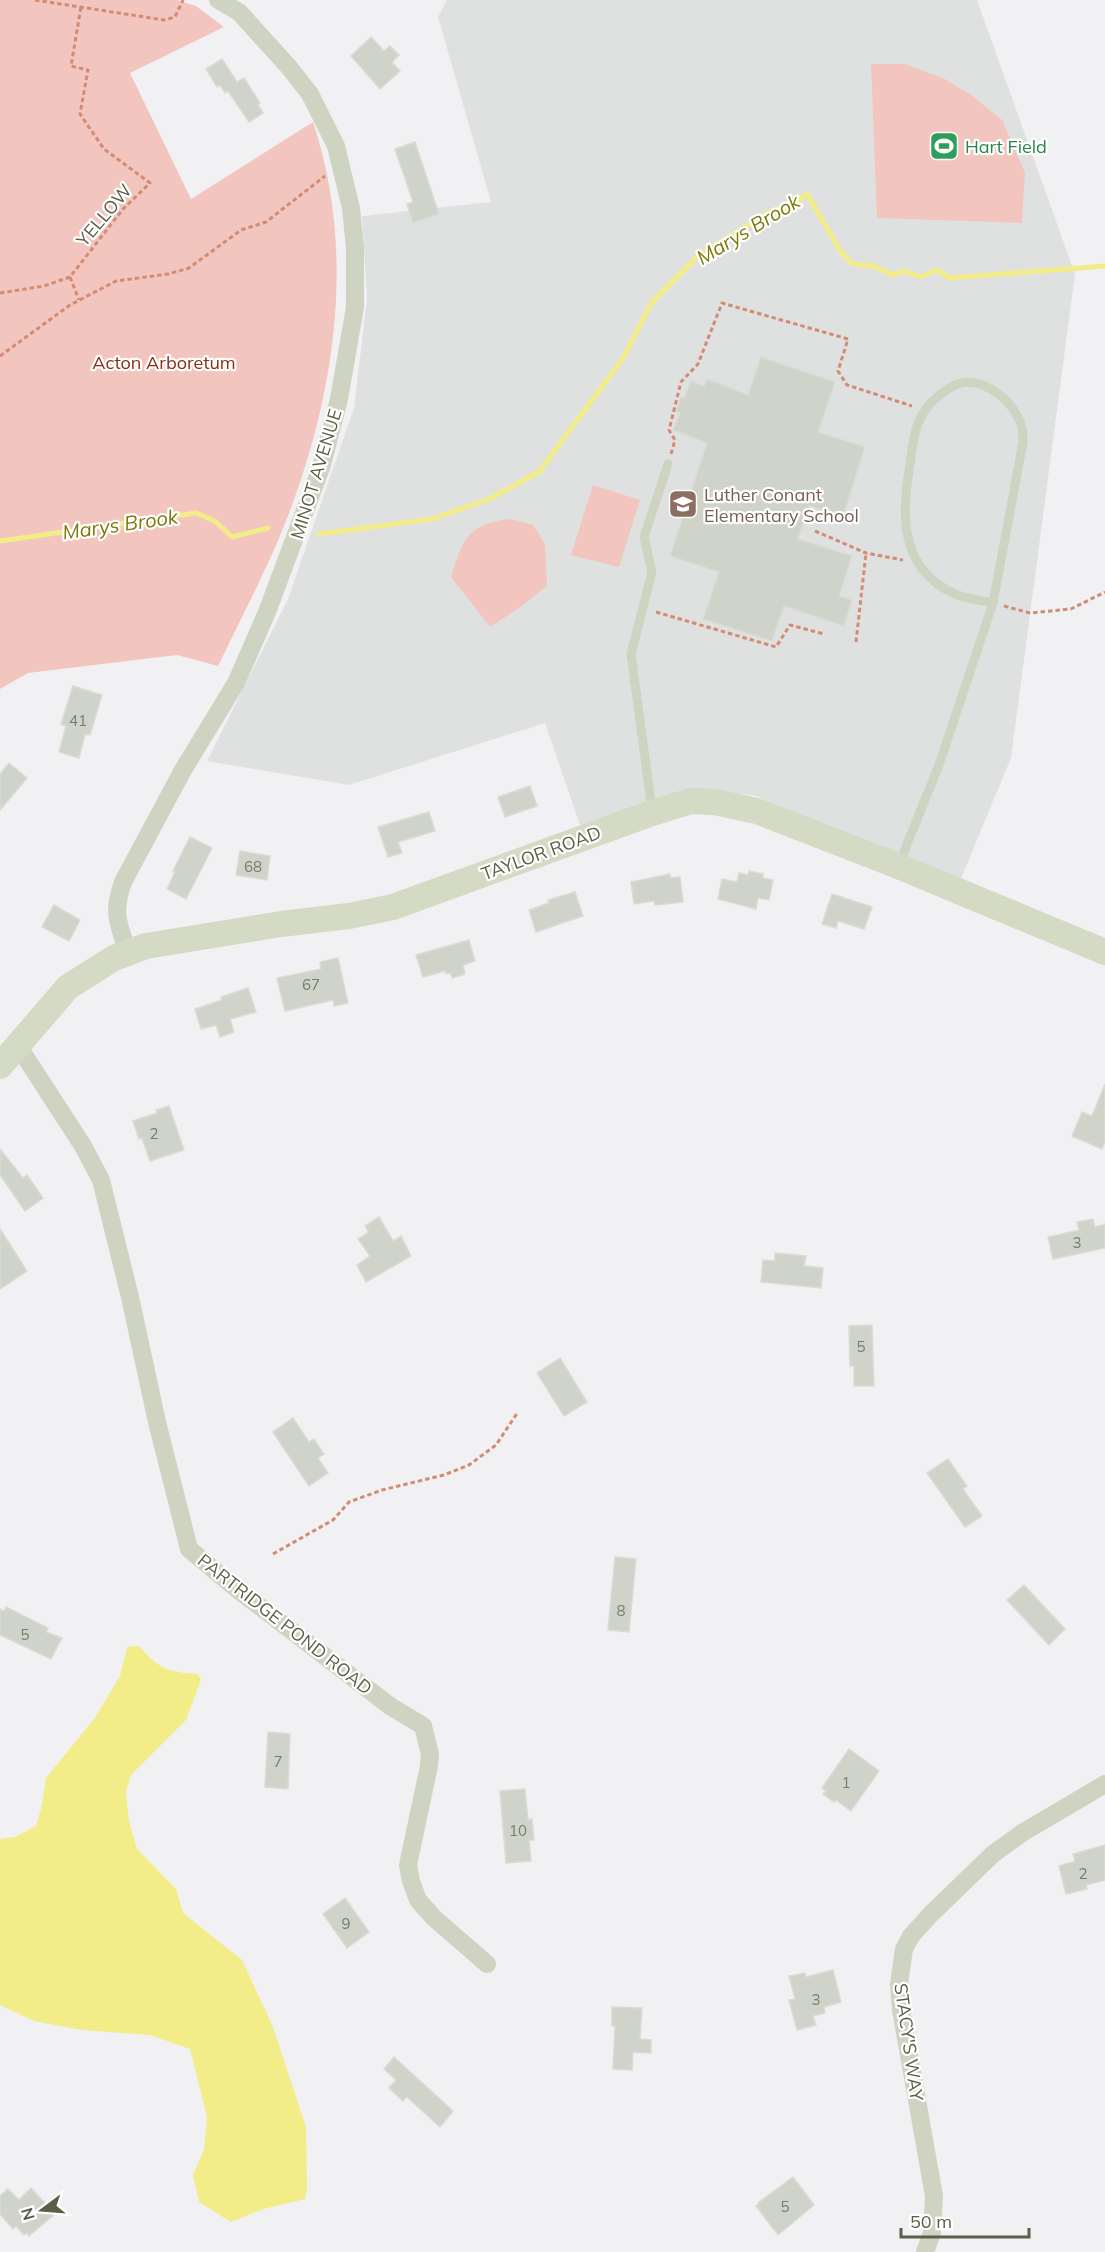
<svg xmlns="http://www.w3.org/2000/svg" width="1105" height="2252" viewBox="0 0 1105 2252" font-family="Mulish,sans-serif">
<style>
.education{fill:#dfe1e1}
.green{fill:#f2c5be}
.water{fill:#f2ed88}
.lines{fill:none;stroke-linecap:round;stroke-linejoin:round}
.stream{stroke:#f2ed88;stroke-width:5}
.building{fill:#d0d3ca;stroke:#d9dcd4;stroke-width:1.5}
.path{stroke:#d38c73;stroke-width:3;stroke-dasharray:4.5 3;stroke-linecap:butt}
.lane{stroke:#cfd3c1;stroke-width:9}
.street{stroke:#cfd3c1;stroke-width:18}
.secondary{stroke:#d4dac3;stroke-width:26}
.labels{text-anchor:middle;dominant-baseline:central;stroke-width:4.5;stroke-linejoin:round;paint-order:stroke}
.number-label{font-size:15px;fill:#787d68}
.leisure-label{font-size:18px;fill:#27864d;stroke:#fff;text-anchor:start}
.street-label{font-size:18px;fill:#5a6047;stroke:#fff}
.park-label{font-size:18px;fill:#872f12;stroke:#fff}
.education-label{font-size:18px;fill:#785e54;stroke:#fff;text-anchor:start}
.water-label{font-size:20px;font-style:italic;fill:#7c7809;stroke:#fff}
</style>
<rect width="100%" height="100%" fill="#f1f1f3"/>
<!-- education -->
<polygon class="education" points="447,0 977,0 1075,274 1011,758 960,881 756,796 725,792 580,825 545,723 349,785 207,761 288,599 354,408 367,298 362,216 491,202 438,17"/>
<!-- green -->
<g class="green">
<path d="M0,0H177L196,6L224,27L130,73L191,199L313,122C359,260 333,411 277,543C259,584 238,625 218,666L177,655L28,673L0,689Z"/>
<polygon points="871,64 905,64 943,78 970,94 1002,120 1025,172 1022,223 877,218"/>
<polygon points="593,485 640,500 619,567 571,555"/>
<path d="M511,519L533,525L545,544L547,586L522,606L490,627L451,577C463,539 468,523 511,519Z"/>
</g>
<!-- water -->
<path class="water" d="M139,1646C159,1669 167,1672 198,1674L201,1680L186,1720L131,1775L126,1792L129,1821L137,1849L176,1889L183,1913L242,1960L273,2027L306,2127L307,2190L305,2199L263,2209L231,2222L199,2202L193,2175L204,2150L207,2117L190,2049L150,2035L81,2030L34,2021L0,2005V1839L15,1837L36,1826L41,1809L46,1778L94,1719L120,1676L127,1647Z"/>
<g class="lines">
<!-- stream -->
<g class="stream">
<polyline points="319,534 432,519 489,499 539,472 623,358 652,302 698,256 771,211 790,207 807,194 841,252 853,264 873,266 893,275 905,271 921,277 936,270 950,278 1105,266"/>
<polyline points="0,541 196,513 215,521 232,537 268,528"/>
</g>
</g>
<!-- building -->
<g class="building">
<polygon points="371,37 384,51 390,46 399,55 392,62 400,71 380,89 351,56"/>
<polygon points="222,59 237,82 244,78 260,103 258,105 263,113 249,122 228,91 225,93 220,85 217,87 206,69"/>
<polygon points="415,142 439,214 413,223 407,204 413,202 395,149"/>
<polygon points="761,357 835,382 818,432 865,447 843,517 809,506 798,539 852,556 839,596 852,600 844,626 784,606 772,641 703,619 719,572 670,556 707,443 673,430 680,413 676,411 681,397 684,398 691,381 704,386 707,379 748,395"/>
<polygon points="73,686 102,695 90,735 85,734 79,758 59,752 66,726 61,724"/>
<polygon points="9,763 27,778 0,810 0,774"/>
<polygon points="530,786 537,806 505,817 498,797"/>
<polygon points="429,812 435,831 398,842 402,853 388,857 378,827"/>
<polygon points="190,837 212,848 186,899 167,889 175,872 173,871"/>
<polygon points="240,851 270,856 267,880 236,875"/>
<polygon points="749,871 763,874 763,878 773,880 769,900 758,898 756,909 718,899 722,879 737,882 739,873 748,875"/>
<polygon points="670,874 670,878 680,877 683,902 655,905 654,901 634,904 631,882"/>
<polygon points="575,892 583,916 536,932 529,910 549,903 548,900"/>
<polygon points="832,894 872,907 864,929 838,921 836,928 822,924"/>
<polygon points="54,905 80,920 69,941 42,927"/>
<polygon points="469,940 475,961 463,965 465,974 452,978 451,973 446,974 445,971 423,977 416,955"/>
<polygon points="338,958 348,1003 334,1006 333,1000 285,1011 277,978 321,969 320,962"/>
<polygon points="248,988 256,1012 230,1019 234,1032 220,1037 216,1025 201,1029 195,1009 222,1000 221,997"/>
<polygon points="1105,1084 1105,1141 1102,1149 1072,1136 1082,1112 1092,1116"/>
<polygon points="169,1106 184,1150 150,1161 142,1138 139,1139 133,1121 157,1113 156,1110"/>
<polygon points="0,1149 23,1178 27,1175 43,1198 25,1211 0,1175"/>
<polygon points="379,1217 393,1241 401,1236 411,1256 366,1282 357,1265 370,1256 358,1239 369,1232 365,1226"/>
<polygon points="1093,1219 1095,1227 1105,1224 1105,1248 1053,1259 1048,1237 1079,1230 1077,1222"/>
<polygon points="0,1229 27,1271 0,1289"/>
<polygon points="775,1253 806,1256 804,1266 823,1268 821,1288 761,1282 763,1260 775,1261"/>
<polygon points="872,1325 874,1386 854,1386 854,1366 850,1366 849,1326"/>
<polygon points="560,1358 587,1402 564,1416 537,1373"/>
<polygon points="293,1418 309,1442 314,1439 324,1454 318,1458 328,1473 309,1486 273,1432"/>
<polygon points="948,1459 967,1486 963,1489 982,1516 965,1527 927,1473"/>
<polygon points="615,1557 636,1559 629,1632 608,1630"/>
<polygon points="1024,1585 1065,1629 1049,1645 1007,1600"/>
<polygon points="6,1607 48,1628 46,1632 62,1638 51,1659 0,1635 0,1609 4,1611"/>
<polygon points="268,1732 290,1734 288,1789 265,1787"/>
<polygon points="849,1749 879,1771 851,1811 836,1800 834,1802 823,1794 826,1791 822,1788"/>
<polygon points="525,1789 528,1820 532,1819 534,1840 529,1840 531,1861 506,1863 500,1791"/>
<polygon points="1105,1845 1105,1880 1086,1885 1087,1889 1066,1894 1059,1866 1075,1861 1073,1854"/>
<polygon points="345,1898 369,1932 347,1948 323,1914"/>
<polygon points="833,1970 841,2002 824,2007 825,2013 813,2016 816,2025 797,2030 789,2000 795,1999 789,1976 805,1973 806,1977"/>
<polygon points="612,2007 642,2008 640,2039 651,2040 651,2053 633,2052 632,2070 613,2069 615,2026 612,2026"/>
<polygon points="394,2057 453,2111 440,2127 407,2097 403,2101 389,2088 396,2080 384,2069"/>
<polygon points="793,2177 814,2205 778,2235 756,2206 759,2204 758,2203"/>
<polygon points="31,2188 55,2214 29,2236 27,2233 24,2235 16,2226 13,2229 0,2214 0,2196 8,2189 19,2200"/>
</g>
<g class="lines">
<!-- path -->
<g class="path">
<polyline points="35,0 164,20 175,17 183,0"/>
<polyline points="70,277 79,300"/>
<polyline points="0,293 44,286 70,277 123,209 150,183 104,149 80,114 88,70 71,66 81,7"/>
<polyline points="0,356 70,305 116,281 168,274 189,268 241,230 266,222 325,176"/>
<polyline points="671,454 675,440 669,430 681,382 698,364 722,303 848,339 838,371 847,385 912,406"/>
<polyline points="815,531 866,553 903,560"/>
<polyline points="1004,606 1030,613 1071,609 1105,592"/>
<polyline points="656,612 776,647 790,625 824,634"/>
<polyline points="856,642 866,553"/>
<polyline points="273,1554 333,1520 349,1502 382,1490 444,1475 469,1465 496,1445 518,1412"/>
</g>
<!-- lane -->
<g class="lane">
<polyline points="652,810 631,654 652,572 644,537 668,464"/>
<path d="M899,864L939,765L993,603L1023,442C1023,436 1023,429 1021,424C1013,402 990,382 966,382C952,383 933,399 925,410C913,427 912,451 909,471C901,519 902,569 953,593C965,599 980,600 993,603"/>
</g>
<!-- street -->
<g class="street">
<path d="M128,952C118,923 112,913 123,882L183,770L236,683L267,612L322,465L339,399L355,307V248L351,208L336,146L310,94L288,66L239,12L218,0"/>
<polyline points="17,1044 83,1146 101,1180 130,1297 157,1422 189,1549 237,1589 390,1706 423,1726 430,1754 429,1766 408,1865 411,1881 418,1900 434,1918 487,1964"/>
<polyline points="925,2252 932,2233 934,2196 901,2010 899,1984 904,1949 911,1936 931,1914 993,1854 1022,1833 1105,1784"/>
</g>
<!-- secondary -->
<polyline class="secondary" points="0,1066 68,987 114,958 146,946 281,924 349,916 393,907 652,813 691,801 714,802 757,811 898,866 1105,952"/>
</g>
<!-- icons -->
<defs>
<g id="stadium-square" transform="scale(1.5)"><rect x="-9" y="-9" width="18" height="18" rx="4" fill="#2e9e5b" stroke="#fff"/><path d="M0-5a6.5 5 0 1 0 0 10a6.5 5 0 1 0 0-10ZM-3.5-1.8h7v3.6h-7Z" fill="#fff"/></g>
<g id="school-square" transform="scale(1.5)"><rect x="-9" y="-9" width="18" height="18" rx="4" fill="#8d6e63" stroke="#fff"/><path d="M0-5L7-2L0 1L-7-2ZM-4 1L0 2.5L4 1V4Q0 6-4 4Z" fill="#fff"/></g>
</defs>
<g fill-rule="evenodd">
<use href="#stadium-square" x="944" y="146"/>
<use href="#school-square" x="683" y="504"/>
</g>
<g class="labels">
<!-- number labels -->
<g class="number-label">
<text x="78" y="720">41</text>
<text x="253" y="866">68</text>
<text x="311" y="984">67</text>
<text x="154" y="1133">2</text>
<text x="1077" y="1242">3</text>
<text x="861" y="1346">5</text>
<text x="621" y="1610">8</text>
<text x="25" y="1634">5</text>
<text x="278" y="1761">7</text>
<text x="846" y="1782">1</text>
<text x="518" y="1830">10</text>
<text x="1083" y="1873">2</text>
<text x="346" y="1923">9</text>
<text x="816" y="1999">3</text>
<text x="785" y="2206">5</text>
</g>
<!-- leisure labels -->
<g class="leisure-label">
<text x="965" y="146">Hart Field</text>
</g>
<!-- street labels -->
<g class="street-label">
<text transform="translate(104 215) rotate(-50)">YELLOW</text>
<text transform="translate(316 474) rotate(-73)">MINOT AVENUE</text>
<text transform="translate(541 853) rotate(-20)">TAYLOR ROAD</text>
<text transform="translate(285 1624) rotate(38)">PARTRIDGE POND ROAD</text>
<text transform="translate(909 2042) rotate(82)">STACY'S WAY</text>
</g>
<!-- park labels -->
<g class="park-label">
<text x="164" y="362">Acton Arboretum</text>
</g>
<!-- education labels -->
<g class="education-label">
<text x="704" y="494">Luther Conant<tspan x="704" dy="21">Elementary School</tspan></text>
</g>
<!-- water labels -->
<g class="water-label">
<text transform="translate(748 229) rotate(-31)">Marys Brook</text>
<text transform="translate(120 524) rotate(-8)">Marys Brook</text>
</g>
</g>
<!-- north arrow -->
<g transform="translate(42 2210) rotate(254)" stroke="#ffffff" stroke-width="4.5" paint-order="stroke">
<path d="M0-4.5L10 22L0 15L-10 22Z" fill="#5a6047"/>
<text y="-9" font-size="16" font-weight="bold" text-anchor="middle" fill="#5a6047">N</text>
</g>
<!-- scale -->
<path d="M901 2228v9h128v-9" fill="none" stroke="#5a6047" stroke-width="3"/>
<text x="910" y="2228" font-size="18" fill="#5a6047" stroke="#ffffff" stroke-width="4.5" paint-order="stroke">50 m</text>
</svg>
